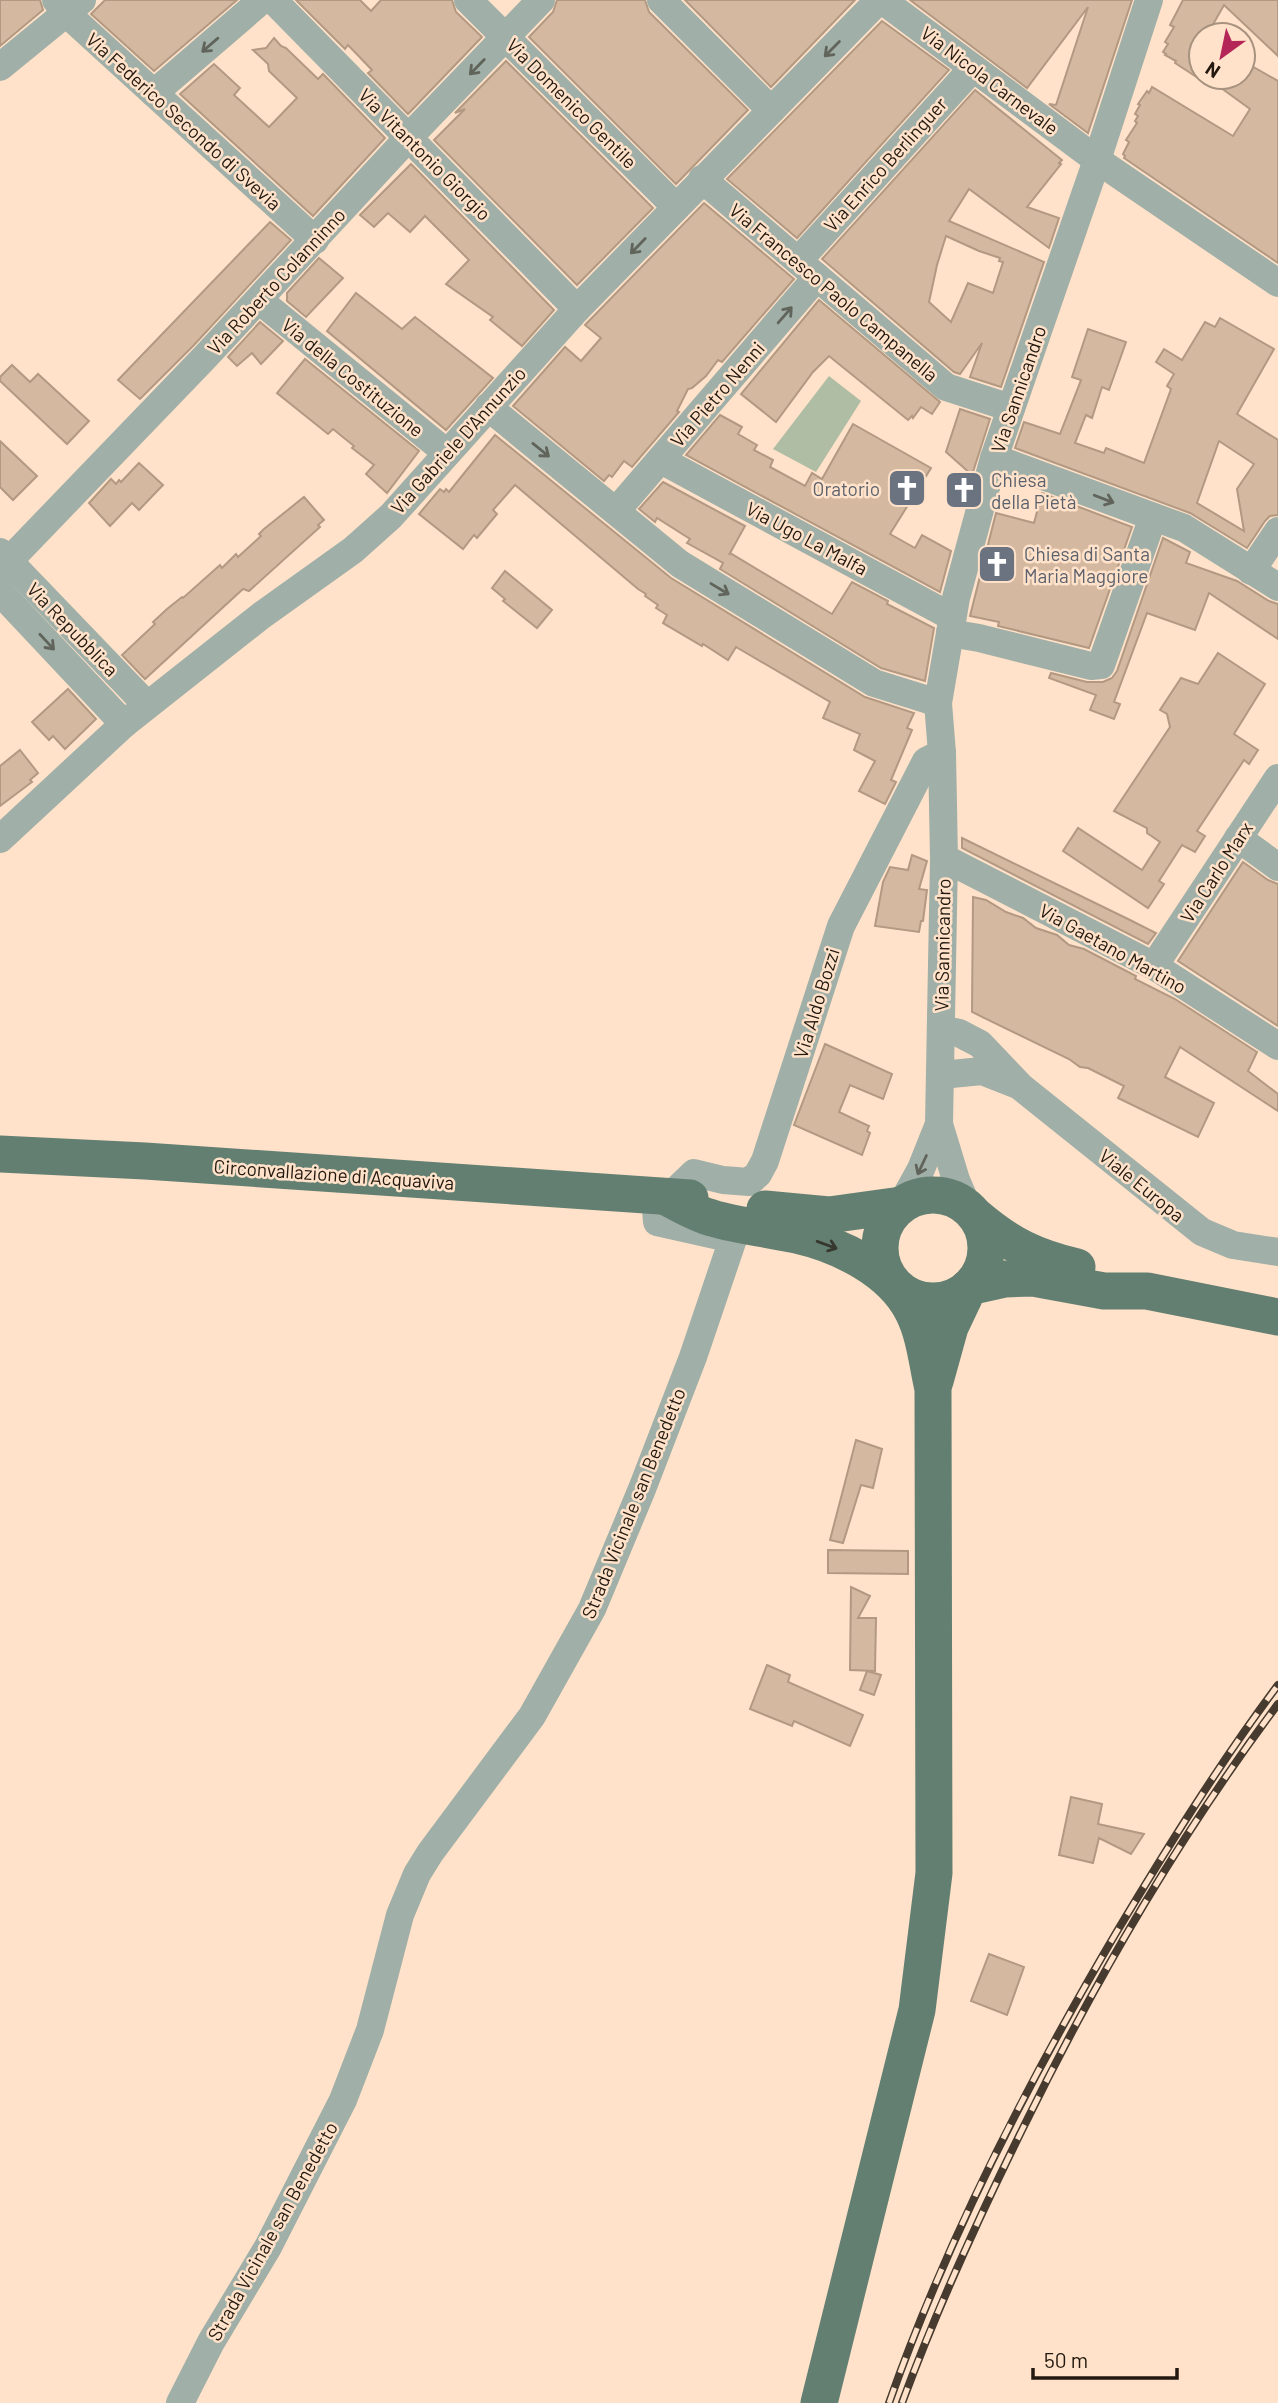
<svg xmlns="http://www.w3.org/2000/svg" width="1278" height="2403" viewBox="0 0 1278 2403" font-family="Barlow,sans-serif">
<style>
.green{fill:#afbda4}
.building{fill:#d4b9a0;stroke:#b39982;stroke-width:2;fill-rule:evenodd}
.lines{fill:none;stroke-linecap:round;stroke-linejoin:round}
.minor{stroke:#a0afa7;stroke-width:28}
.major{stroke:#637f72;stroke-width:37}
.rail-casing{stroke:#473a2e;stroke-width:8}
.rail{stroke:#ffe2c9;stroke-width:5;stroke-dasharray:16;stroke-linecap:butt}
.oneway{stroke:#61645b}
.oneway2{stroke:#36372d}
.labels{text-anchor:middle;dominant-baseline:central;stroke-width:5;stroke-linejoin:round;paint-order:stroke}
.street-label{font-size:19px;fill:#22180f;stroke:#ffe2c9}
.worship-label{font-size:19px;fill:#5b616d;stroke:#ffe2c9;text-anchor:start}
</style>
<rect width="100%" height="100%" fill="#ffe2c9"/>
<!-- green -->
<polygon class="green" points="829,376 861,401 816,472 773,449"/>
<!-- building -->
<g class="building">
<polygon points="0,0 40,0 43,10 0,46"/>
<polygon points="105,0 237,0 154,71 91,14"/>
<polygon points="296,0 360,0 371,11 381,0 452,0 456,12 482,37 408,114 368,73 372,70 348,45 345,49"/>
<polygon points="557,0 645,0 649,12 748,110 676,184 529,37 553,12"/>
<polygon points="685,0 855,0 771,87"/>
<polygon points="910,0 1132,0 1088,133 1049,104 1056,105 1088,7 1027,88"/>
<polygon points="1183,0 1278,0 1278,56 1224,5 1207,35 1201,35 1201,80 1175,63 1176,61 1165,55 1166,54 1163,52 1168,44 1165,42 1174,27 1170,25"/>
<polygon points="882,21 949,70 797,238 727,179"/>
<polygon points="274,38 281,46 286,48 318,79 323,74 385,138 313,216 180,94 214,64 240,88 234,95 269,127 297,98 269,71 268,64 253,50 266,48"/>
<polygon points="506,61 653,208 577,285 434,140 465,109 455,113"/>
<polygon points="1243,61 1278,81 1278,263 1124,158 1125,156 1123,154 1129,142 1126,140 1137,123 1135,121 1138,116 1135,114 1140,105 1138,104 1147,91 1149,93 1152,87 1233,136 1250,109 1206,77 1243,77"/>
<path d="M975,90L1062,160L1059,163L1061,164L1027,207L1059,218L1049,248L969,189L949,221L1044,262L1001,387L970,377L982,343L960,374L954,372L822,259ZM946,236L979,251L1000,258L999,261L1003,262L993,293L968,283L951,322L929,302L937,265Z"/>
<polygon points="411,164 554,310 522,346 490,320 493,317 446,284 469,260 425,216 410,232 388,213 374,227 360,215"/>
<polygon points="704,203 794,279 722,362 718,360 706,376 692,388 688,389 677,411 679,412 632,467 624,461 612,477 609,475 604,481 513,406 565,347 581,361 601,338 585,325"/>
<polygon points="270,222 291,240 194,345 140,399 118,380"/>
<polygon points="319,258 343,278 306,317 287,301 287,293"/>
<polygon points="356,293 402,329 415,317 493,378 446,430 327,331"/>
<polygon points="819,300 940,402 932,414 921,407 913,418 912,416 908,420 829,356 813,372 776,422 741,394"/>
<path d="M1220,318L1274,349L1237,414L1278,440V515L1270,516L1265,521L1247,548L1190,513L1015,448L1024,422L1060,434L1081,380L1072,377L1088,329L1126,342L1109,390L1102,387L1092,418L1086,415L1075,443L1104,453L1106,448L1144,463L1171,389L1167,386L1174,374L1156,362L1164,349L1182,360L1205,322L1215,327ZM1219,441L1254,464L1237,489L1244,531L1197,503Z"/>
<polygon points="260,322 283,341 261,364 252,353 237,366 228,357"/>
<polygon points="305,359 419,451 387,493 366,474 374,465 352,448 354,446 333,429 328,434 277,393"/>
<polygon points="12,365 30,382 38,374 89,421 67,444 0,381 0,377"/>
<polygon points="960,409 990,419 972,475 946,452"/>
<polygon points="720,415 742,427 738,434 757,445 754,450 773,460 770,467 805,486 812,473 822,479 853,424 931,468 890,534 915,548 922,535 951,551 940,592 686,455"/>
<polygon points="495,435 671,578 865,697 914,713 907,728 912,730 891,780 896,782 885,804 859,791 875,761 854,750 860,734 823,718 830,702 736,647 728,660 703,644 702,646 663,623 667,615 656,608 658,605 645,596 646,594 638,589 515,485 493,510 497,514 477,538 474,535 463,549 419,514 440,489 444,492 446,489 449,492"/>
<polygon points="0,441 37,476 13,500 0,487"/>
<polygon points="139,463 163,485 139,510 132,503 110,526 89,503 111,479 116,484 119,480 121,482"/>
<polygon points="663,482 745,526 729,555 730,553 832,614 852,582 888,601 887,604 934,628 925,681 881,668 720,569 723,563 687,543 690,539 657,518 655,522 639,509"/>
<polygon points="1042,493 1132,527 1089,648 998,626 999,622 970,616 996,513 1034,523"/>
<polygon points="304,497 324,520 318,525 320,527 249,591 243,589 145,679 122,655 155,624 153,622 167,609 182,597 183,598 220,565 222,568 236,554 238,557 261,536 259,534 264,529"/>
<polygon points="1163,538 1190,552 1186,563 1237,581 1269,601 1278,604 1278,639 1209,593 1195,630 1147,613 1114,702 1120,704 1114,719 1090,710 1096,695 1049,678 1051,673 1087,682 1103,682 1112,678 1117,671"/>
<polygon points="505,571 552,610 537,628 503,601 505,599 492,588"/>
<polygon points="1218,653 1265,684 1234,734 1258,750 1249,764 1244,760 1197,831 1205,836 1195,852 1182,845 1159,881 1164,884 1148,908 1063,851 1078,828 1142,870 1160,842 1147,833 1147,828 1114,811 1170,727 1167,714 1160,710 1181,678 1198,684"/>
<polygon points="68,689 96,719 65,749 53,736 49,740 32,722"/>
<polygon points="20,750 38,773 30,780 32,782 0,806 0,766"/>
<polygon points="962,838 1130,920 1156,933 1148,944 962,848"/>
<polygon points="912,855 927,861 919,889 927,890 923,921 921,921 919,932 875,926 883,882 890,867 908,870"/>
<polygon points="1243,862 1268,880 1278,884 1278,1026 1178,961"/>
<polygon points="973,897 986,900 1006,912 1023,918 1036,928 1057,935 1069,945 1084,949 1136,976 1135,979 1175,999 1257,1052 1248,1071 1278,1094 1278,1111 1180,1047 1165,1077 1214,1103 1198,1137 1118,1098 1124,1086 1088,1068 1080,1067 1069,1059 972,1012"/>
<polygon points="825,1044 892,1074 883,1099 850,1085 839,1112 869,1126 867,1131 870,1133 862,1155 794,1125"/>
<polygon points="856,1440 882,1449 873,1488 861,1485 843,1543 830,1540"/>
<polygon points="828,1550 908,1551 908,1574 828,1573"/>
<polygon points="851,1587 870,1596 858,1618 876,1618 875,1671 850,1670"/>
<polygon points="767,1665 790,1675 788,1682 863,1715 850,1746 794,1721 792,1726 750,1709"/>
<polygon points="867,1671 881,1675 874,1695 860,1690"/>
<polygon points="1071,1797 1102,1804 1098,1824 1144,1834 1131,1854 1099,1838 1093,1863 1059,1855"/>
<polygon points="989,1954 1024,1967 1007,2015 971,2001"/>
</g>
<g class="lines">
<!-- minor -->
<g class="minor">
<polyline points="56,0 66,13 315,240"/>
<polyline points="273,0 577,309"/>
<polyline points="468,0 675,206"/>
<polyline points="661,0 771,110"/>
<polyline points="882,0 1097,160 1278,283"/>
<polyline points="0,67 82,0"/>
<polyline points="154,93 262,0"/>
<polyline points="702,179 946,387 1011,408"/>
<polyline points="798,261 973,68"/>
<polyline points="259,300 447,453"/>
<polyline points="488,407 680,564 874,683 938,703"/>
<polyline points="994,458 1184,528 1278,587"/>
<polyline points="661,460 952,617"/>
<polyline points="616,511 817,277"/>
<polyline points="0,552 147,705"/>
<polyline points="0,570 206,356 408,138 541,0"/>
<polyline points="1251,571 1278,531"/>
<polyline points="0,592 124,724"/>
<polyline points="950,633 979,638 1091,666 1101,665 1153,517"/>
<polyline points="1238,838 1278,867"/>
<polyline points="0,839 124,724 262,615 353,550 391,516 577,309 879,0"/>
<polyline points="944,858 1154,966 1278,1046"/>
<polyline points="1154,966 1278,778"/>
<polyline points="941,1029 959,1033 980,1044 1021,1087 1202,1232 1233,1245 1278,1252"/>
<polyline points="941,1075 982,1071 1015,1084"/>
<polyline points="668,1198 694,1173 723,1180 749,1182 758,1174 765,1161 841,926 926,761 942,753"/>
<polyline points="901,1205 921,1169 939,1124"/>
<polyline points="968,1208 956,1180 939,1124 944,858 942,753 938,703 956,598 994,458 1097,160 1149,0"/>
<polyline points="180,2403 211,2342 268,2247 343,2100 370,2030 400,1915 417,1874 430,1853 532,1716 592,1609 642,1489 693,1357 733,1239 657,1222 655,1197"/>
</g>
<!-- major -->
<g class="major">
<polyline points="0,1154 145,1161 690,1198"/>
<circle cx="933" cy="1248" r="53"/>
<path d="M668,1198C682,1205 697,1214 712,1218C739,1226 768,1229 796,1235C840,1245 892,1270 913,1312C925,1336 927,1363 933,1389L934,1873L917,2010L819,2403"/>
<polyline points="765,1209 829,1215 901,1205"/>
<path d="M977,1217C1010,1245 1035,1257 1077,1267"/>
<polyline points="935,1381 950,1327 969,1287 1005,1279 1033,1278 1104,1291 1147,1291 1278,1317"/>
</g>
<!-- rail casing -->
<g class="rail-casing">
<g id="rail">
<path d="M889,2403C947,2239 1028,2082 1116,1933C1167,1848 1219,1764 1278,1685"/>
<path d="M902,2403C937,2308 979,2217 1024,2126C1096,1979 1180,1835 1278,1704"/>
</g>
</g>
<!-- rail -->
<use href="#rail" class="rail"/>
</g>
<!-- one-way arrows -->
<defs><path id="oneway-shaft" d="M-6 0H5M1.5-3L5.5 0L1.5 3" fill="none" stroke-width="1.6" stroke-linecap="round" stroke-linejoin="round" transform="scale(1.75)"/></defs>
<g class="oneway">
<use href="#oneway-shaft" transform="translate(210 45) rotate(139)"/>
<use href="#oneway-shaft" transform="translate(832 49) rotate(135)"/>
<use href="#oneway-shaft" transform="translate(477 67) rotate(134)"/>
<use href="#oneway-shaft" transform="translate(638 246) rotate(134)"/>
<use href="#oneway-shaft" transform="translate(785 315) rotate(-49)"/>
<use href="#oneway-shaft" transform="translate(541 450) rotate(39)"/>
<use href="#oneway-shaft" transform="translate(1104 499) rotate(21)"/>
<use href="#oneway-shaft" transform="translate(720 589) rotate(31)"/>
<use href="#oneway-shaft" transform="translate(47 642) rotate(47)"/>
<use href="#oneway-shaft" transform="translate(922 1165) rotate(115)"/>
</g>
<use class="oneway2" href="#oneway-shaft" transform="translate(827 1245) rotate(20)"/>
<!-- icons -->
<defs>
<g id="church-square" transform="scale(2.0125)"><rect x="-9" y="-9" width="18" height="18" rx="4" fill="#6b7280" stroke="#ffe2c9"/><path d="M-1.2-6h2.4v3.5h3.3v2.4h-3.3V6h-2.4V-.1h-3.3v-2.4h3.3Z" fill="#fff"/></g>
</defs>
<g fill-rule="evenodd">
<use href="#church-square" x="907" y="488"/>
<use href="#church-square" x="964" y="490"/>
<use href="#church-square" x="997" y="564"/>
</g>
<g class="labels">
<!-- street labels -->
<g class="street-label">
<text transform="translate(990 80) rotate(37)">Via Nicola Carnevale</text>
<text transform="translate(572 103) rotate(45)">Via Domenico Gentile</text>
<text transform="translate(184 121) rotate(42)">Via Federico Secondo di Svevia</text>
<text transform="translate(425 154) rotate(45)">Via Vitantonio Giorgio</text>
<text transform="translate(885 164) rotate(-48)">Via Enrico Berlinguer</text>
<text transform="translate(276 281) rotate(-47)">Via Roberto Colanninno</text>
<text transform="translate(834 292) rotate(40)">Via Francesco Paolo Campanella</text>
<text transform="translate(353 377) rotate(39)">Via della Costituzione</text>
<text transform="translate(1018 389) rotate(-71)">Via Sannicandro</text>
<text transform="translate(717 394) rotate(-49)">Via Pietro Nenni</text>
<text transform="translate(458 440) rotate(-48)">Via Gabriele D'Annunzio</text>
<text transform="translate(807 538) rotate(28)">Via Ugo La Malfa</text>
<text transform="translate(73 629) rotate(46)">Via Repubblica</text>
<text transform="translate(1216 872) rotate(-57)">Via Carlo Marx</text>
<text transform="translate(942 945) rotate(-89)">Via Sannicandro</text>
<text transform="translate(1113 948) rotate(29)">Via Gaetano Martino</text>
<text transform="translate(816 1003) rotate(-73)">Via Aldo Bozzi</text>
<text transform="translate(334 1174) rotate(4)">Circonvallazione di Acquaviva</text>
<text transform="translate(1142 1185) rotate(39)">Viale Europa</text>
<text transform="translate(633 1503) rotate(-68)">Strada Vicinale san Benedetto</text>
<text transform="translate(272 2231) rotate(-61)">Strada Vicinale san Benedetto</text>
</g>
<!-- worship labels -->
<g class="worship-label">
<text x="991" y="479">Chiesa<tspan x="991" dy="22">della Pietà</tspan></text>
<text x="880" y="488" text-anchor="end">Oratorio</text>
<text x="1024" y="553">Chiesa di Santa<tspan x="1024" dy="22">Maria Maggiore</tspan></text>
</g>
</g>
<!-- north arrow -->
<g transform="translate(1222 56) rotate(213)"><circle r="33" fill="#ffe2c9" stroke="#a7917f" stroke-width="2"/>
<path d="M0-5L12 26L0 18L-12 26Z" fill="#b52658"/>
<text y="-10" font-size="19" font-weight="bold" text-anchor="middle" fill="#22180f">N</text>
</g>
<!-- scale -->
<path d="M1033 2368v10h144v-10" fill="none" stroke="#22180f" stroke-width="3.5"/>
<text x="1044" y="2368" font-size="21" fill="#22180f" stroke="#ffe2c9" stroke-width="5" paint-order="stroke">50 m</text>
</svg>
